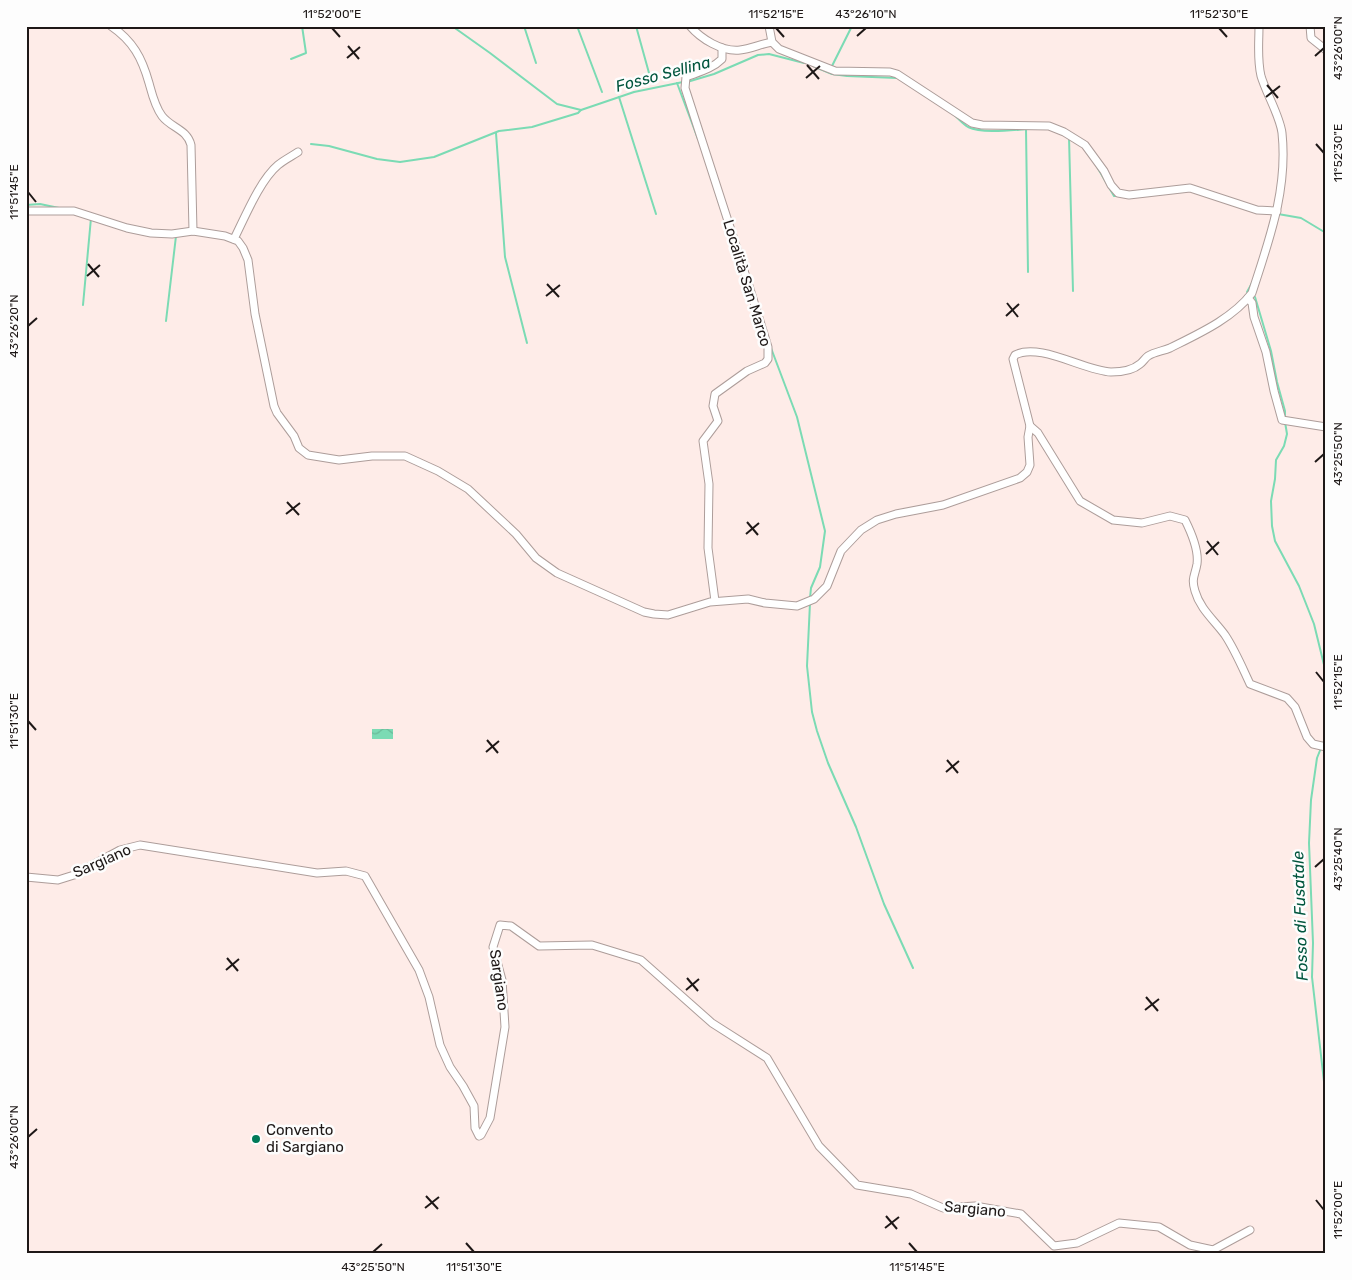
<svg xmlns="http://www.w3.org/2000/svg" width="1352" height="1280" viewBox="0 0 1352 1280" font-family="Rubik,sans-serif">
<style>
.water{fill:url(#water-waves)}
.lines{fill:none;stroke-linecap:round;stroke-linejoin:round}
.stream{stroke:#7bdbb4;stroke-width:2}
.minor-casing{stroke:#ad9d9a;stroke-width:9}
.minor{stroke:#fff;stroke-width:7}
.ticks{fill:none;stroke:#1e1817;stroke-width:2}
.poi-dot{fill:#007b59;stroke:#fdfdfd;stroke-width:2}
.labels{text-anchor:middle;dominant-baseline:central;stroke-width:5;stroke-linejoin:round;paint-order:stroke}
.street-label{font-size:15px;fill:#1e1817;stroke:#fdfdfd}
.poi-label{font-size:15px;fill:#1e1817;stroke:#fdfdfd;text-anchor:start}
.water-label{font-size:16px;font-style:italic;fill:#01553d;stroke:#fdfdfd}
.neatline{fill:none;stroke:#1e1817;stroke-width:2}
.ticks-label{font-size:12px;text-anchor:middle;fill:#1e1817}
</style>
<defs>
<pattern id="water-waves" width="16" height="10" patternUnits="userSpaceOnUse" patternTransform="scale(1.25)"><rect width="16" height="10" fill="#7bdbb4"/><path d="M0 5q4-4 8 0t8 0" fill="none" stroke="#6abb9a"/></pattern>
</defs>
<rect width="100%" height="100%" fill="#feece8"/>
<!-- water -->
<rect class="water" x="372" y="729" width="21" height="10"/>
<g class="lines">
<!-- stream -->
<g class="stream">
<polyline points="452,26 490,53 557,104 581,110 634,92 683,82"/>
<polyline points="524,26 536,63"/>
<polyline points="577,26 602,92"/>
<polyline points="636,26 649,73"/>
<polyline points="291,59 306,53 302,26"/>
<polyline points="813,66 832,74 847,76 897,78"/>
<polyline points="831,68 852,26"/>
<polyline points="687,82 714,74 758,55 769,54 804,63"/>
<polyline points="677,83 698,139"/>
<polyline points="619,97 656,214"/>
<path d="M953,114C958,118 963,124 968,127C983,134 1012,130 1028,129"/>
<polyline points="1026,129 1028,272"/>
<polyline points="496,133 505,257 527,343"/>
<polyline points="1069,137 1073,291"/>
<polyline points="311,144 329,146 377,159 400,162 434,157 499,131 532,127 578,113 581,110"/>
<polyline points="1096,165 1114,196 1118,196"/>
<polyline points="712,181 734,250"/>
<polyline points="26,205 40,204 59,208"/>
<polyline points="1278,214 1301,218 1326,233"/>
<polyline points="1247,292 1252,283"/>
<polyline points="1255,297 1271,351 1277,382 1285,411 1285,417"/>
<polyline points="83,305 91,218"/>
<polyline points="166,321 176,236"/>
<polyline points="771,348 797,417 825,531 820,567 811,588 810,598"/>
<polyline points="1285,422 1287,434 1284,446 1276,460 1275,479 1271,501 1272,526 1275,541 1299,586 1314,624 1326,673"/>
<polyline points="810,603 807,666 812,712 817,731 828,763 856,827 884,904 913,968"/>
<polyline points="1323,744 1326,735"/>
<polyline points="1321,748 1317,758 1311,800 1309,843 1313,943 1312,977 1326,1099"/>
</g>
<!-- minor casing -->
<g class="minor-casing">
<g id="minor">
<path d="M111,26C133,41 142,58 149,83C152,94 155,107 162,116C171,128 187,129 191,145L193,231"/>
<path d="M690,26C701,39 722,52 740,50C750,49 761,44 772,42"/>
<polyline points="769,26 772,42 779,49 835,71 890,72 897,74 972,123 982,125 1049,126 1064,132 1085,145 1104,171 1111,185 1118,193 1129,195 1190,188 1257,210 1277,211"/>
<polyline points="1310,26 1311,38 1326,50"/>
<path d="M26,211H74L127,228L151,233L172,234L193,231L225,236L238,241L243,248L248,260L255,314L274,406L277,413L294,436L299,448L308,455L339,460L372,456H405L438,471L468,489L516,534L536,558L557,573L644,612L654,614L668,615L710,602L723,601L748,599L765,603L797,606L814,599L827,586L841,551L861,530L877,520L896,514L943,505L1020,478L1027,472L1030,465L1028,437L1030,426L1015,367L1013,359L1015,355C1039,342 1085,371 1111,372C1121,372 1132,371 1140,364C1143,362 1145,358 1148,356C1154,352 1163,351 1170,348C1198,334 1232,319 1252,293C1269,240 1288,190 1282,133C1280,116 1266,93 1261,76C1257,59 1259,43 1259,26"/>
<path d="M234,239C245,217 260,180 278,165C284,160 292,156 298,152"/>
<polyline points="1248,298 1252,303 1254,317 1266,352 1274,391 1282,420 1326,427"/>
<path d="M1030,426L1038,433L1080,501L1113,520L1142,523L1170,516L1185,520C1191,532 1199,550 1197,564C1195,576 1191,578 1195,591C1200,609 1214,620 1225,635C1235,650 1242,667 1250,684L1287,698L1295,707L1307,737L1313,744L1326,747"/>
<path d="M715,601L708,548L709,484L703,441L718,421L713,406L715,394L747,371L765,363L768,359V347L750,289L685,88L686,77C699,72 712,69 722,59V48"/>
<polyline points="26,877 58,880 74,875 120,850 140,845 317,873 346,871 365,876 419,970 429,997 440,1045 450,1067 463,1086 474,1106 475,1128 479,1136 481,1135 490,1118 505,1027 502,980 493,947 500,925 511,926 539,946 592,945 641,960 712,1023 767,1058 819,1146 857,1185 911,1194 943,1208 975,1206 1021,1214 1054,1246 1077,1243 1119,1223 1159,1227 1190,1245 1213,1250 1250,1230"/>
</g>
</g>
<!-- minor -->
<use href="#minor" class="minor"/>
</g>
<!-- ticks -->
<path class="ticks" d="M332,28L340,37M776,28L784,37M1219,28L1227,37M857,36L866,28M348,46L359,59M1315,56L1324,48M347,58L360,47M807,65L819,79M806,78L820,66M1267,85L1278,98M1266,97L1280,86M1316,144L1324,153M28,192L36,202M88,264L99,277M87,276L100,265M547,284L559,297M546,296L560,285M1007,303L1018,317M1006,316L1019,304M28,326L37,318M1315,462L1324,454M287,502L299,515M286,514L300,503M747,522L758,535M746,534L759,523M1207,541L1218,555M1206,554L1219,542M1316,672L1324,682M28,721L36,730M487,740L498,753M486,752L499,741M947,760L958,773M946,772L959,761M1315,867L1324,859M227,958L238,971M226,970L239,959M687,978L698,991M686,990L699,979M1146,997L1158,1011M1145,1010L1159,999M28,1137L37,1129M426,1196L438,1209M1316,1200L1324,1210M425,1208L439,1197M886,1216L897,1229M885,1228L899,1217M466,1243L474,1252M909,1243L917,1252M373,1252L382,1244"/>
<!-- markers -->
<circle class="poi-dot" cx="256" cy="1139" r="5"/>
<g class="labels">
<!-- street labels -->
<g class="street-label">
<text transform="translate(747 283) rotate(73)">Località San Marco</text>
<text transform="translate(102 861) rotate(-24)">Sargiano</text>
<text transform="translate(499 980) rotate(82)">Sargiano</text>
<text transform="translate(975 1209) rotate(5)">Sargiano</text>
</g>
<!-- poi labels -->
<g class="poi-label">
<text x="266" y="1130">Convento<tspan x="266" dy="17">di Sargiano</tspan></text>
</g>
<!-- water labels -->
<g class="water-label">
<text transform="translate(663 74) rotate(-15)">Fosso Sellina</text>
<text transform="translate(1300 916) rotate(-92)">Fosso di Fusatale</text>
</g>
</g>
<!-- border -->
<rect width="1352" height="1280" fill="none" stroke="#fdfdfd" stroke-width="55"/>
<rect x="28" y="28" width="1296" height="1224" class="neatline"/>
<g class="ticks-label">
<text x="332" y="18">11°52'00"E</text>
<text x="776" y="18">11°52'15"E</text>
<text x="866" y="18">43°26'10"N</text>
<text x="1219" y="18">11°52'30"E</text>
<text transform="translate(1338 48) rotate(-90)" y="4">43°26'00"N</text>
<text transform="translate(1338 153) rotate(-90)" y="4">11°52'30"E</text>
<text transform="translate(14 192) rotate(-90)" y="4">11°51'45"E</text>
<text transform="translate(14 326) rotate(-90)" y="4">43°26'20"N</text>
<text transform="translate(1338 454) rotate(-90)" y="4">43°25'50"N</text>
<text transform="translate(1338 682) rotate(-90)" y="4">11°52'15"E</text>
<text transform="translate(14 721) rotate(-90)" y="4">11°51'30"E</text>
<text transform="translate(1338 859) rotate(-90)" y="4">43°25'40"N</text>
<text transform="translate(14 1137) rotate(-90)" y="4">43°26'00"N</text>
<text transform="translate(1338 1210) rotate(-90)" y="4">11°52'00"E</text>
<text x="373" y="1271">43°25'50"N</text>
<text x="474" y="1271">11°51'30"E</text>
<text x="917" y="1271">11°51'45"E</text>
</g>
</svg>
